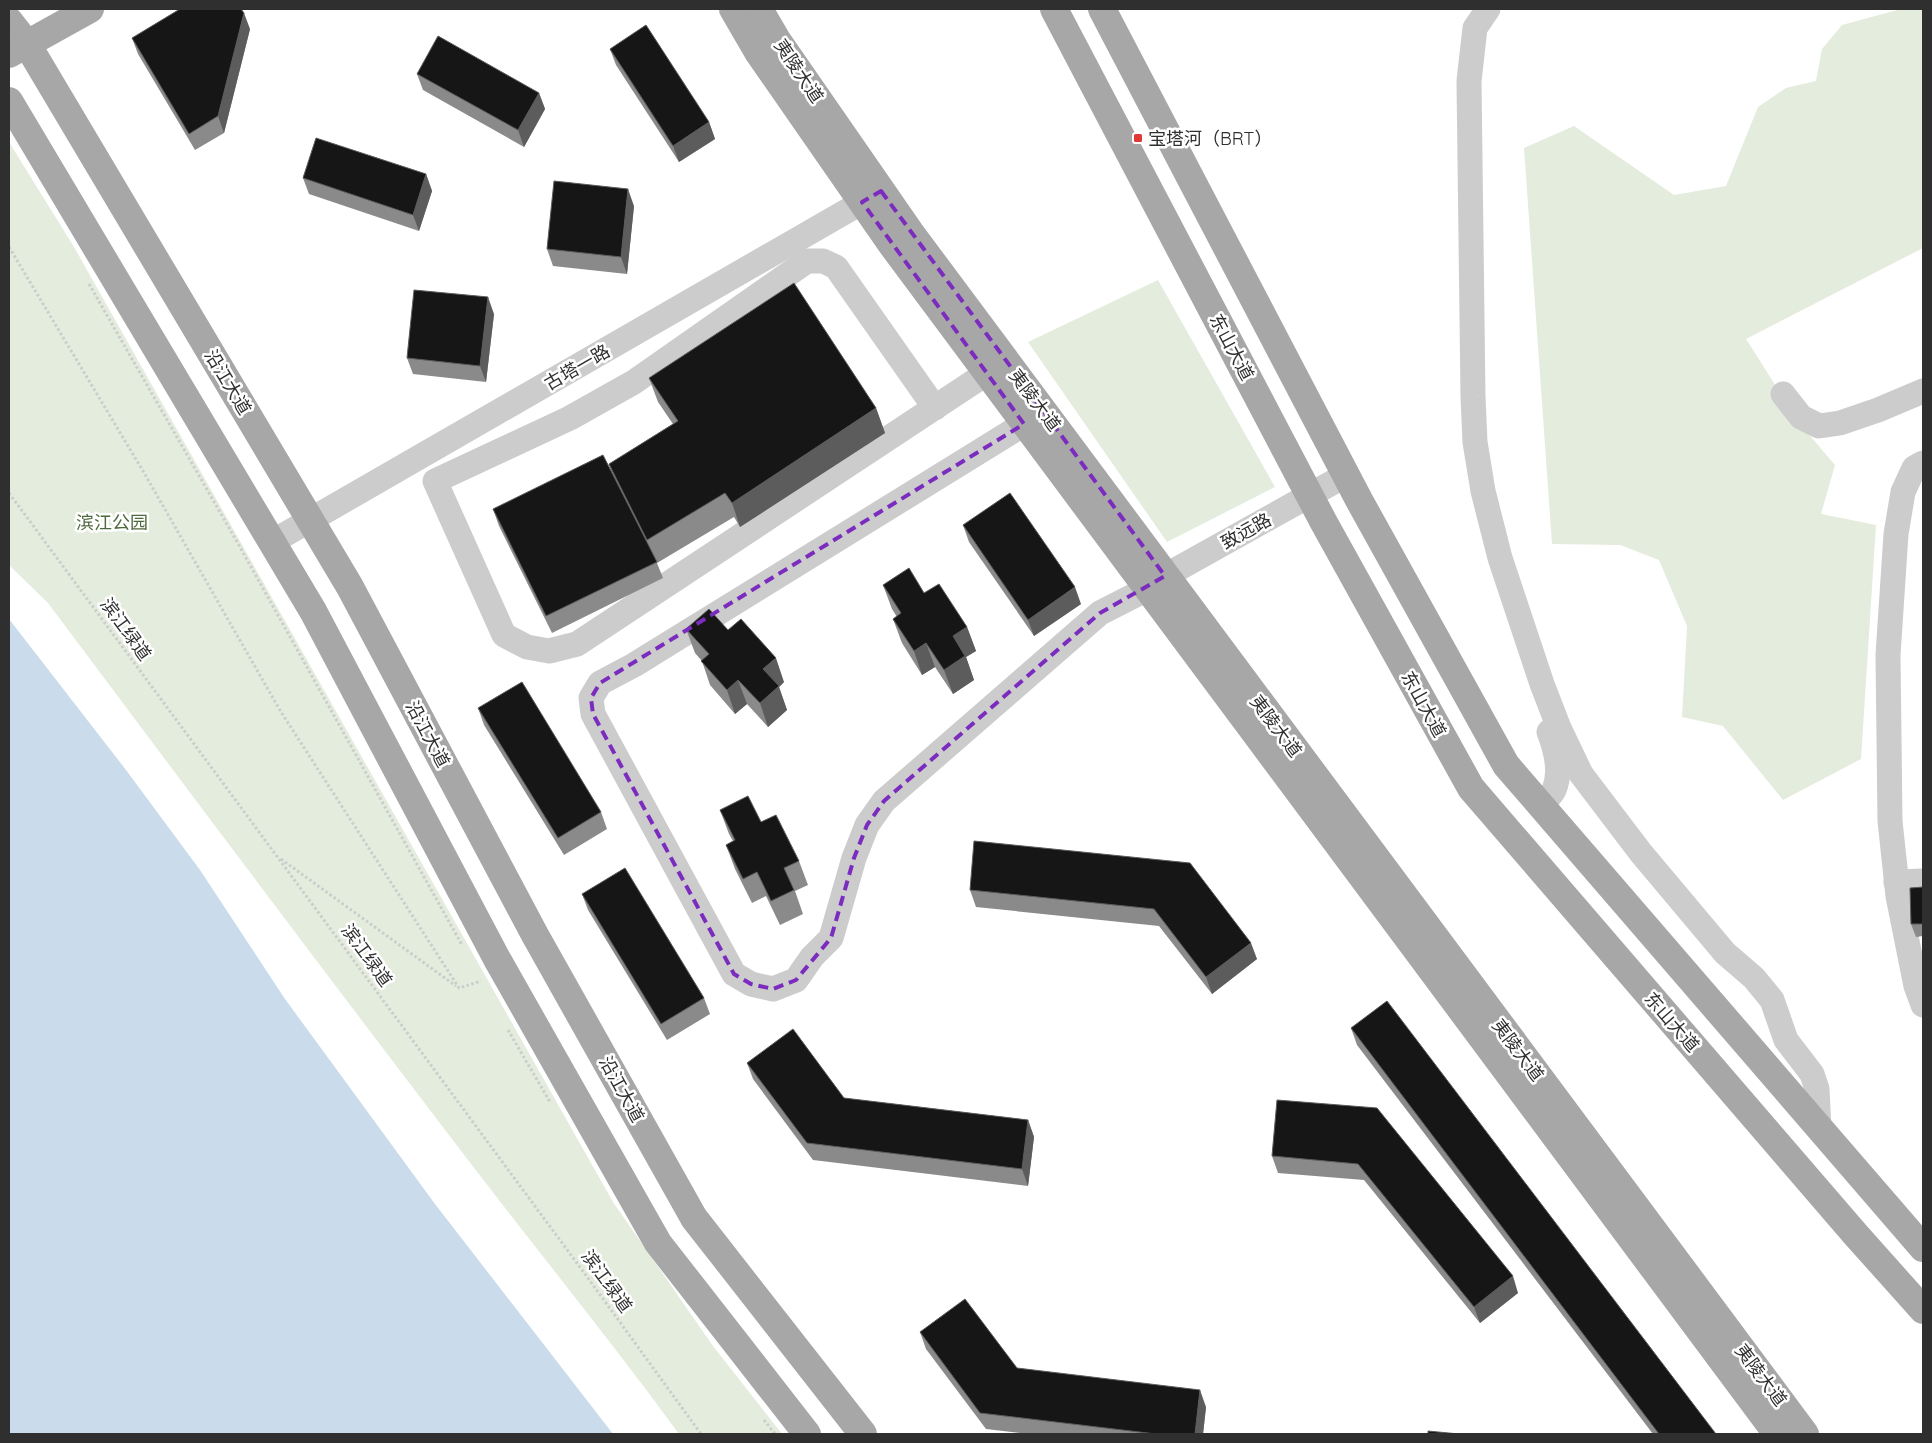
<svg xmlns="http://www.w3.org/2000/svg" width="1932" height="1443" viewBox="0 0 1932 1443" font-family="Quicksand,'Noto Sans SC',sans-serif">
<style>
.green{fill:#e4ecdd}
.water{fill:#cadbeb}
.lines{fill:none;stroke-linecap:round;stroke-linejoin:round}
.path{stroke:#ccc;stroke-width:3;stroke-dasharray:2.5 2.5;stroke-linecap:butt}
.minor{stroke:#ccc;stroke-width:25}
.major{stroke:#a7a7a7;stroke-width:28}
.wall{fill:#8a8a8a}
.shaded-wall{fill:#5c5c5c}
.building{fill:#161616;stroke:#5c5c5c}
.marked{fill:none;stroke:#7b2cbf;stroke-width:4;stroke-dasharray:10 6;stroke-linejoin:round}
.poi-dot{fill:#e13836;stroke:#fff;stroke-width:2}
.labels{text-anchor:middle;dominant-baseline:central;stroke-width:5;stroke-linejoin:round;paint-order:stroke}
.street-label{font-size:18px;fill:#2f2f2f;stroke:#fff}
.poi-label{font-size:18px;fill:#2f2f2f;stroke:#fff;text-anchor:start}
.park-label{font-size:18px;fill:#4e693d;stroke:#fff}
</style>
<rect width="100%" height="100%" fill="#fff"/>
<!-- green -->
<g class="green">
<polygon points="1901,9 1923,9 1923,248 1746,339 1800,424 1835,465 1821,514 1876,525 1861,759 1783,800 1723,726 1682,717 1687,626 1659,560 1620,545 1552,544 1524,148 1574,126 1674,195 1726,186 1758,107 1786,88 1816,81 1822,49 1842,25"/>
<path d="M9,142L74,247L613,1202L713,1346L782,1434H679C606,1334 527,1238 452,1139C316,961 182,782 48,603L9,565Z"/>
<polygon points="1158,280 1275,487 1167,542 1028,342"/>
</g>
<!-- water -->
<polygon class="water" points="9,619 126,770 200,870 285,999 435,1204 613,1434 9,1434"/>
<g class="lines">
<!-- path -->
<g class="path">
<polyline points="9,247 143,471 281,712 459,988 481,981"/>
<polyline points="89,284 236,540 462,945"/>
<polyline points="9,493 585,1274 701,1434"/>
<polyline points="281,859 456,986"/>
<polyline points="508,1030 550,1102"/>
<polyline points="764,1420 775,1434"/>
</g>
<!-- minor -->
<g class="minor">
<polyline points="1488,9 1475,28 1469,81 1473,397 1475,442 1483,491 1500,558 1542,684 1559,728 1581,774 1641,853 1725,953 1754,978 1772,1000 1786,1040 1812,1074 1817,1089 1819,1129"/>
<polyline points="1783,394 1801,417 1819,426 1840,423 1878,410 1923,391"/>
<polyline points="935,408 836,267 823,261 807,261 634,382 570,418 435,481 504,635 527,647 549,651 577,644 987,373"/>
<polyline points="1024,424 634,665 600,683 591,698 593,714 734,974 751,984 773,989 796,980 812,957 831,938 854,858 867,825 884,801 1100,613 1147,589 1165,576 1346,475"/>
<polyline points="1923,463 1914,468 1903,492 1896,534 1888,655 1890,821 1898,896 1916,986 1923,1005"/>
<polyline points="272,542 878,193"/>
<path d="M1541,805C1545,801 1551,796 1554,790C1562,771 1556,750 1549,732"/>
<polyline points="1896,882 1923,881"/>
</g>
<!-- major -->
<g class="major">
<polyline points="733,9 758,52 892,245 1777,1434"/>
<polyline points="759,9 777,40 910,232 1805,1434"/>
<polyline points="1054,9 1323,521 1471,788 1856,1235 1923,1310"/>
<polyline points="1102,9 1359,500 1506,765 1923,1248"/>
<polyline points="9,21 27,44 350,587 535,935 694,1218 863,1434"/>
<polyline points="9,54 90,9"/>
<polyline points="9,101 313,611 497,959 658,1243 807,1434"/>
</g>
</g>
<!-- wall -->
<g class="wall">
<polygon points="250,29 224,133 195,150 138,54 132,38"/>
<polygon points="610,49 709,122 715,139 679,162 616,65"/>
<polygon points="417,74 539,93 545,109 524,147 423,90"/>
<polygon points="426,174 432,191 419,231 309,194 303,178"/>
<polygon points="634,206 627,274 553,266 547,249"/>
<polygon points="494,314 486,382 413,374 407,358"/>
<polygon points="649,378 876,408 885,433 740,527 734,517 657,563 663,578 552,633 499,526 493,509 611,471 609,464 673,424 658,402"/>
<polygon points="963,525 1081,604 1034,636 969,542"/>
<polygon points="883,585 924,593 967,627 976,651 966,657 974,680 953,694 935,667 922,675 902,643 893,619 897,617 892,609"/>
<polygon points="686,629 728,630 784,682 779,687 787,710 768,727 747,704 735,714 710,685 702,661 695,653"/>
<polygon points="478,708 601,812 607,829 564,855 484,725"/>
<polygon points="720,810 761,822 799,861 808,885 795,891 803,914 780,925 766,896 752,903 735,869 726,845 733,841 729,834"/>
<polygon points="1190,863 1257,959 1212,994 1159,926 976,907 970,890"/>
<polygon points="1923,887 1923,936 1916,937 1911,924"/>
<polygon points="582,894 704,998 710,1014 667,1040 588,910"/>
<polygon points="1351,1028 1716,1434 1653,1434 1357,1045"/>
<polygon points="747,1063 844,1098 1028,1120 1034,1137 1028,1186 813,1160 753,1079"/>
<polygon points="1377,1108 1518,1293 1480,1323 1364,1180 1278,1173 1272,1156"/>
<polygon points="920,1332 1017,1368 1206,1407 1203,1434 1028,1434 986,1429 926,1349"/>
</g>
<!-- shaded-wall -->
<g class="shaded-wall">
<polygon points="244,13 250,29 224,133 218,116"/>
<polygon points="539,93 545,109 524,147 518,130"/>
<polygon points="709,122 715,139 679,162 673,146"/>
<polygon points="426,174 432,191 419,231 413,215"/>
<polygon points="628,189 634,206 627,274 621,257"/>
<polygon points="488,297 494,314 486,382 480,366"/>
<polygon points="876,408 885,433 740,527 732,503"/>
<polygon points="1075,587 1081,604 1034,636 1028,620"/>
<polygon points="967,627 976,651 966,657 974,680 953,694 944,670 953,636"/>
<polygon points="926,643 935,667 922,675 914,651"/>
<polygon points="776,658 784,682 779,687 787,710 768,727 760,703 763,669"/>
<polygon points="738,680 747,704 735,714 727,690"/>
<polygon points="1251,943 1257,959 1212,994 1206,977"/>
<polygon points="1028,1120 1034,1137 1028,1186 1022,1169"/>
<polygon points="1513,1276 1518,1293 1480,1323 1474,1307"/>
<polygon points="1200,1390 1206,1407 1203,1434 1195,1434"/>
</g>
<!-- building -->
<g class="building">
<polygon points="180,9 241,9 244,13 218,116 189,134 132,38"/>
<polygon points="646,25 709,122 673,146 610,49"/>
<polygon points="438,36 539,93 518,130 417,74"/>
<polygon points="316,138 426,174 413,215 303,178"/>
<polygon points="554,181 628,189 621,257 547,249"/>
<polygon points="794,283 876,408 732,503 725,493 647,540 609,464 678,421 649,378"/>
<polygon points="414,290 488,297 480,366 407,358"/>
<polygon points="603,455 657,562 546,616 493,509"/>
<polygon points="1010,493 1075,587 1028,620 963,525"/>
<polygon points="909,568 924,593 939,584 967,627 953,636 965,656 944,670 926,643 914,651 893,619 901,613 883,585"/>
<polygon points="709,609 728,630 741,619 776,658 763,669 779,686 760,703 738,680 727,690 701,661 709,654 686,629"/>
<polygon points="522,682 601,812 558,838 478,708"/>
<polygon points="748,796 761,822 776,815 799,861 784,868 794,890 771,901 757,872 743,879 726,845 735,840 720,810"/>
<polygon points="974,841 1190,863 1251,943 1206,977 1154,909 970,890"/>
<polygon points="625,868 704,998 661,1024 582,894"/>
<polygon points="1923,887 1923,924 1911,924 1910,888"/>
<polygon points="1387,1001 1716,1434 1659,1434 1351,1028"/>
<polygon points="793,1029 844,1098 1028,1120 1022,1169 807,1143 747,1063"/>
<polygon points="1277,1100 1377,1108 1513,1276 1474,1307 1358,1164 1272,1156"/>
<polygon points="965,1299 1017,1368 1200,1390 1195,1434 1156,1434 980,1413 920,1332"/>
<polygon points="1428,1431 1459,1434 1428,1434"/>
</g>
<!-- marked area -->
<path class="marked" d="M881,191L1165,576L1100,613L884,801L867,825L854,858L831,938L796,980L773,989L751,984L734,974L593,714L591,698L600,683L1024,424L862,202Z"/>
<!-- markers -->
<rect class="poi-dot" x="1133" y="133" width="10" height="10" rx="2.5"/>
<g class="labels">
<!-- street labels -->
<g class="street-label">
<text transform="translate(799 71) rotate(56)">夷陵大道</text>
<text transform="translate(1232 347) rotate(62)">东山大道</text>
<text transform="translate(577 367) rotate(-30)">古塔一路</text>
<text transform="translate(228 382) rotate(59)">沿江大道</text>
<text transform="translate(1035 400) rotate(53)">夷陵大道</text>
<text transform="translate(1246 531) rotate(-29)">致远路</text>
<text transform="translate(126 629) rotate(54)">滨江绿道</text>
<text transform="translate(1424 704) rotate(61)">东山大道</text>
<text transform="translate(1276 726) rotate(53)">夷陵大道</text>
<text transform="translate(428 734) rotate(62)">沿江大道</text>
<text transform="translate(367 955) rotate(54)">滨江绿道</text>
<text transform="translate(1672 1022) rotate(49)">东山大道</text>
<text transform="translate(1518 1050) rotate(53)">夷陵大道</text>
<text transform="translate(622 1089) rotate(61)">沿江大道</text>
<text transform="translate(607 1281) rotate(54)">滨江绿道</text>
<text transform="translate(1761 1375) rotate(53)">夷陵大道</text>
</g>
<!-- poi labels -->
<g class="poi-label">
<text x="1148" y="138">宝塔河（BRT）</text>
</g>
<!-- park labels -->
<g class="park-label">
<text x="112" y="522">滨江公园</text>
</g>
</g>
<!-- border -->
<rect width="1932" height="1443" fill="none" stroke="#2f2f2f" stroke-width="20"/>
</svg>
